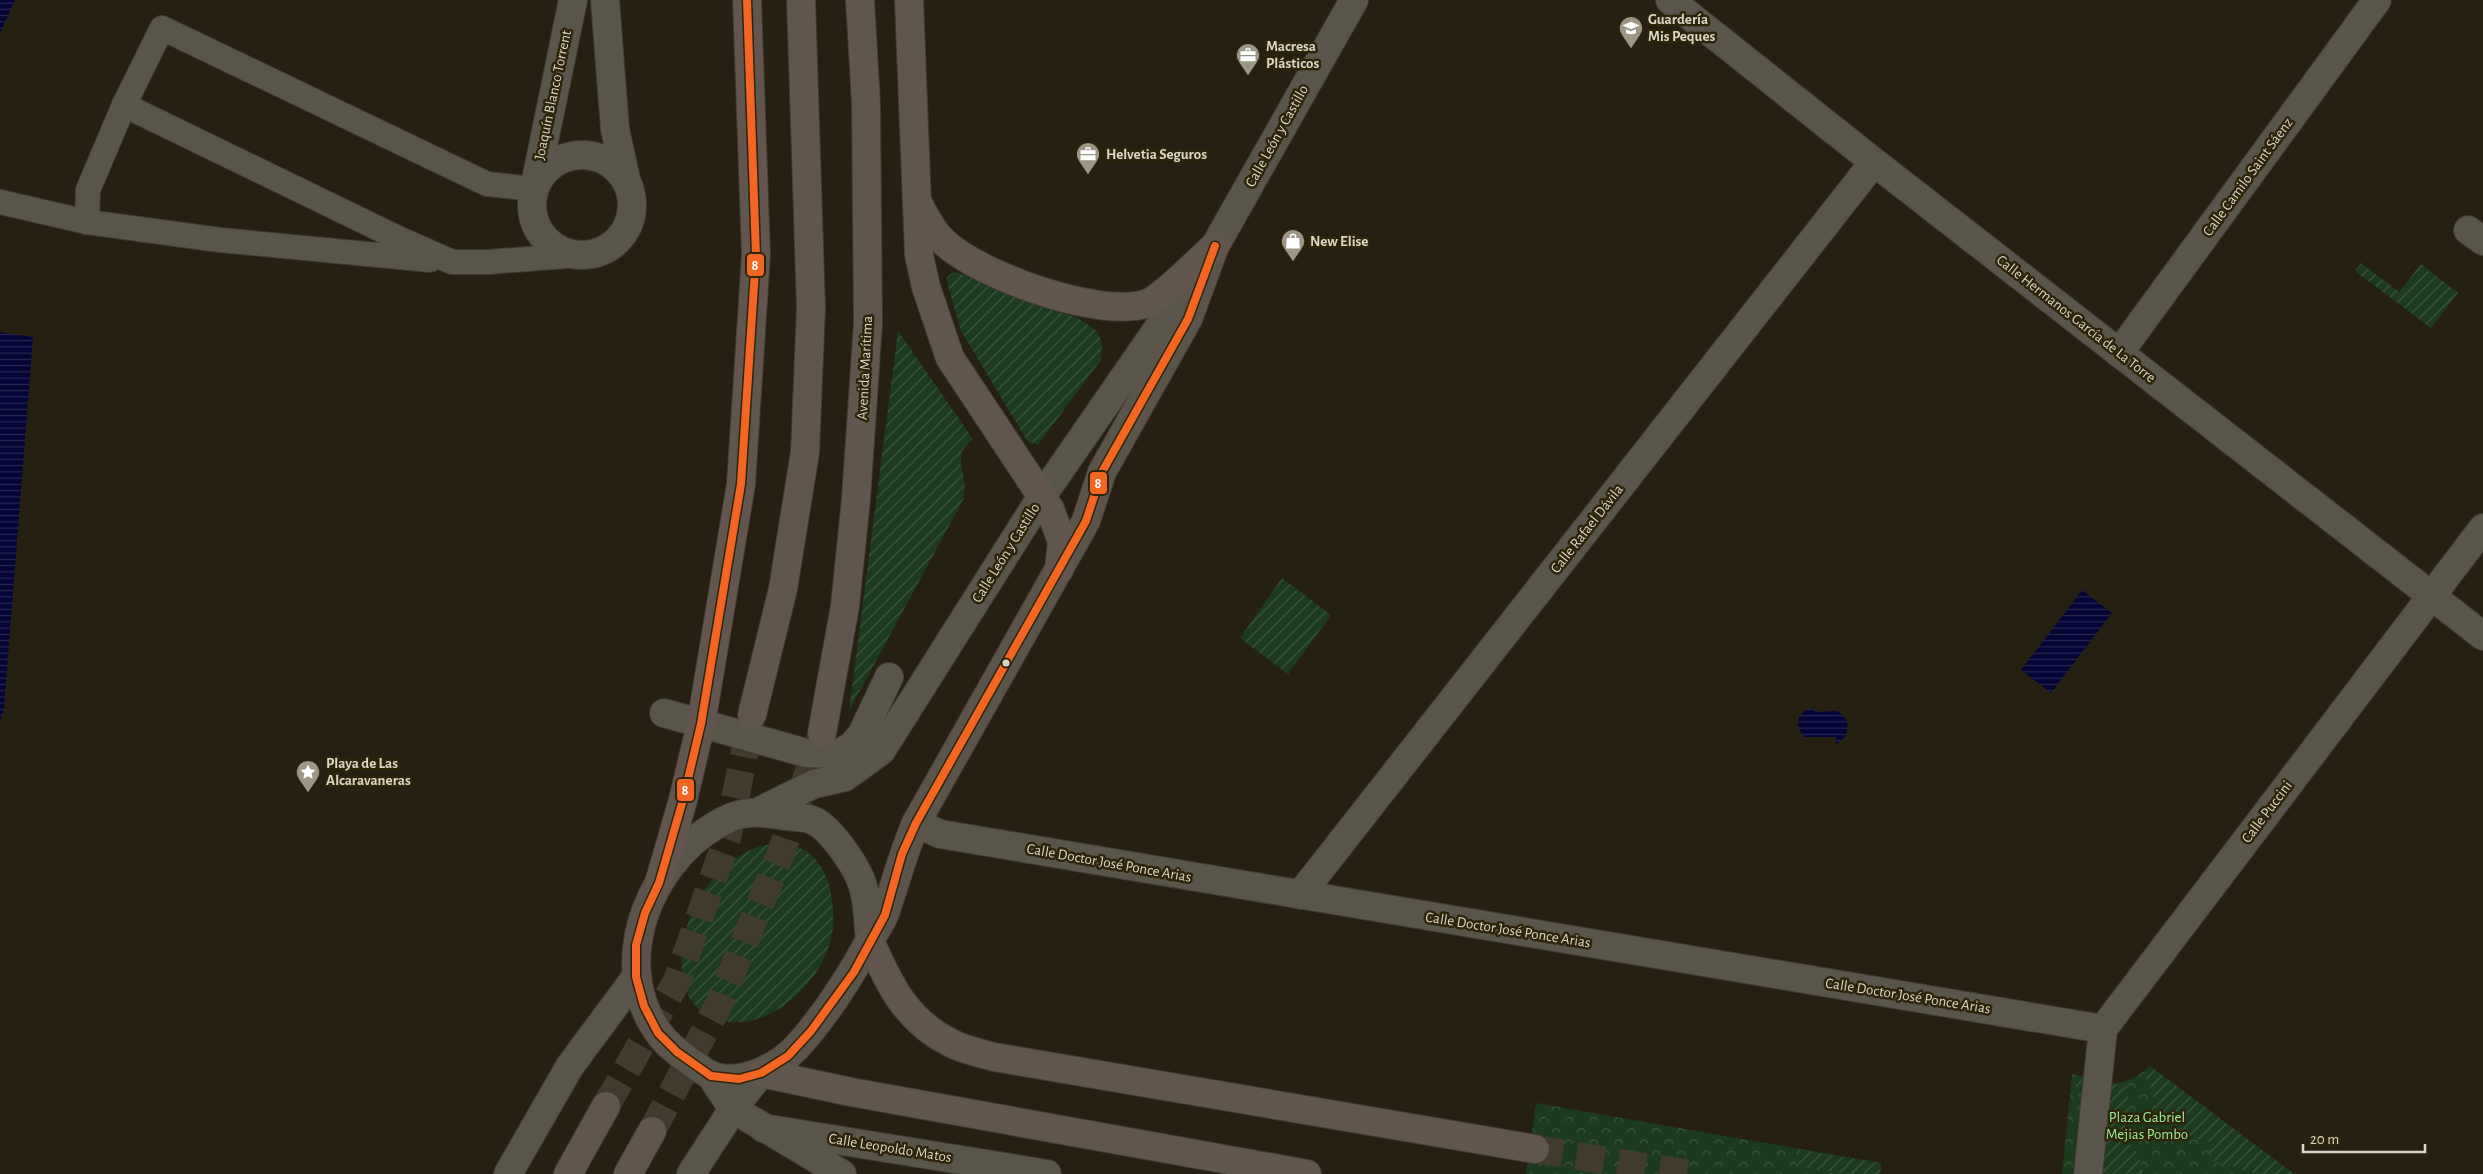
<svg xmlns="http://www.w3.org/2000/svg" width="2483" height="1174" viewBox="0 0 2483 1174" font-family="'Alegreya Sans',sans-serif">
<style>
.park{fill:url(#park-crowns)}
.garden{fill:url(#garden-furrows)}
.water{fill:url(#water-rules)}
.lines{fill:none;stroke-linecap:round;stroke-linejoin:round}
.highway-tunnel{stroke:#413b2d;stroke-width:28;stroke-dasharray:28 14;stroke-linecap:butt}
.lane-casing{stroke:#403b31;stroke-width:26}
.street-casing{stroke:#403b31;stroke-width:30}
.secondary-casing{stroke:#403b31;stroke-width:30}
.highway-casing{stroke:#403b31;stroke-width:30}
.lane{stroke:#59554b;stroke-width:24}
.street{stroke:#59554b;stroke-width:28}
.secondary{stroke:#59554b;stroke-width:28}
.highway{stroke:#60564e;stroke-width:28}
.bus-1-casing{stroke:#2e240a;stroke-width:11}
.bus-1{stroke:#f26522;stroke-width:8}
.bus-dot{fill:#dbd5c6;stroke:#2e240a;stroke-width:2}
.labels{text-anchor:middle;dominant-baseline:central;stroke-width:5;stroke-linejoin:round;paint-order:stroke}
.poi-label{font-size:15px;font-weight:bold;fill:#dbd5c6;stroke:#2e240a;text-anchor:start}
.street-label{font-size:15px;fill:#dbd5c6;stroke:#2e240a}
.park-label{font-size:15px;fill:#96f09e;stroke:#2e240a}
.line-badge{stroke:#2e240a;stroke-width:2}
.badge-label{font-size:14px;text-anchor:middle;font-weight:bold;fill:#fff}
</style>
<defs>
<pattern id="park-crowns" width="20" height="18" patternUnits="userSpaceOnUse" patternTransform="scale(1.25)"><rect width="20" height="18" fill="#1c3a1d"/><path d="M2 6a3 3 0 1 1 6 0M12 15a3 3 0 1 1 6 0" fill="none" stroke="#3c563c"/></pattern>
<pattern id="garden-furrows" width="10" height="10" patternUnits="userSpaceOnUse" patternTransform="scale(1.25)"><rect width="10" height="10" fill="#1c3a1d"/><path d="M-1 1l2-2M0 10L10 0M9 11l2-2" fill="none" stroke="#3c563c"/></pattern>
<pattern id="water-rules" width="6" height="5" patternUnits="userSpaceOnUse" patternTransform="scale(1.25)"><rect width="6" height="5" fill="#030335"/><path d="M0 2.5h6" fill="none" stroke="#272751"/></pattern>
</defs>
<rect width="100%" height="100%" fill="#262012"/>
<!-- park -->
<g class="park">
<path d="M2150,1066L2294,1174H2062L2072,1074C2104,1083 2122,1092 2150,1066Z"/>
<polygon points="1536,1103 1881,1163 1880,1174 1526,1174"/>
</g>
<!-- garden -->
<g class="garden">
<polygon points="2361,263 2399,292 2421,264 2458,293 2431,328 2355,271"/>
<polygon points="954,272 978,279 1034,303 1078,318 1097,331 1102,342 1101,360 1038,445 1028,442 961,331 947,282 947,277"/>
<path d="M898,331L973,439C948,458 971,475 963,500L849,711Z"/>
<polygon points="1282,578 1331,615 1288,674 1240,638"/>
<path d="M775,843C784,844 795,845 804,850C820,859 828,877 831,894C834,912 835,929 829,946C814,993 755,1042 705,1014C690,1005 684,989 682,972C677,916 717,851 775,843Z"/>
<polygon points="2150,1066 2294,1174 2260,1174 2212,1161 2208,1137 2184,1142 2176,1113 2162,1119 2144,1072"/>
<polygon points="2072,1074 2113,1085 2124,1082 2132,1108 2125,1117 2124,1135 2128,1143 2139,1154 2144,1174 2102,1174"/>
<path d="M1797,1149L1881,1163L1880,1174C1860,1174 1809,1174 1796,1162Z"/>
</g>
<!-- water -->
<g class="water">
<polygon points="0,0 15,0 0,33"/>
<polygon points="0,332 33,337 4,708 0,722"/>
<polygon points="2082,590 2112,613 2051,693 2021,670"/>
<path d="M1814,708L1815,712L1837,711C1852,719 1851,737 1836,744V737H1805C1793,726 1797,710 1814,708Z"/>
</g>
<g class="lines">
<!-- highway-tunnel -->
<g class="highway-tunnel">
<polyline points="606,1106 677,981 727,839 752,715"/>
<polyline points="652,1131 718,1006 781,853 822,733"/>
<polyline points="1535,1149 1689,1174"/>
</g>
<!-- lane casing -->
<g class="lane-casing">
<g id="lane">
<polyline points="124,105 400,239 452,262 488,262 580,255"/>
<polyline points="0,202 87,222 220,240 430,260"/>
<polyline points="87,222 88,190 124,105 162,28 487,184 534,189"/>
</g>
</g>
<!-- street casing -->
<g class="street-casing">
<g id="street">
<polyline points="605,0 615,129 626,180"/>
<polyline points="1670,0 1874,162 2483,636"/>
<circle cx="582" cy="205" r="50"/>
<polyline points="535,185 573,0"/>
<polyline points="2468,230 2483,241"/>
<polyline points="2119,353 2377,0"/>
<polyline points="664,713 806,753 838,754 852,746 862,734 889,677"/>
<polyline points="916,823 940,834 2103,1029"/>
<polyline points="1300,895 1874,162"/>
<polyline points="2103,1029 2483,528"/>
<polyline points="711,1076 733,1109 842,1174"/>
<polyline points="763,1128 1047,1174"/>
<polyline points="2088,1174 2103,1029"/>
</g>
</g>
<!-- secondary casing -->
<g class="secondary-casing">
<g id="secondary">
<polyline points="760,811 814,784 845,777 881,751 1042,496 1215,246 1354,0"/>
<path d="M870,941C868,921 868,897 860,878C853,862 829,826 812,820C804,817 794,817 785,816C768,813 749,810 732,817C654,850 606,959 658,1032C669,1048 687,1059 702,1070C731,1091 774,1070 796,1048C826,1015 849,979 870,940C875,931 882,922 885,913C896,882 903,853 916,823L1086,521L1102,472L1188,319L1215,246"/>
<polyline points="508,1174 570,1066 636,977"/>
<polyline points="691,1174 733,1109 761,1073"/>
</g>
</g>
<!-- highway casing -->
<g class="highway-casing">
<g id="highway">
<polyline points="909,0 919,255 926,287 950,358 1050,509 1062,542 1059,570"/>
<path d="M918,203C925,216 931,230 943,241C977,275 1102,320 1148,303C1163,297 1201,258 1215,246"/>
<polyline points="752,715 783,589 805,452 811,308 801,0"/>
<polyline points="822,733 845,606 856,499 868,323 866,104 860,0"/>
<polyline points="659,883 683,800 701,724 741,484 756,255 747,0"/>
<path d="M870,941C889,984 906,1021 951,1043C964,1050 980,1053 994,1057L1535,1149"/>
<polyline points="761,1073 851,1092 1307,1174"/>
<polyline points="568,1174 606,1106"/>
<polyline points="628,1174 652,1131"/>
</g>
</g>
<!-- lane -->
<use href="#lane" class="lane"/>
<!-- street -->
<use href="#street" class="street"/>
<!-- secondary -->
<use href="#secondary" class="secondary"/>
<!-- highway -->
<use href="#highway" class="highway"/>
<!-- bus-1 casing -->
<g class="bus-1-casing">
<polyline id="bus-1" points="747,0 756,255 741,484 701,724 683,800 659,883 645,913 636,945 636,977 644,1006 658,1033 677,1052 711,1076 739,1079 761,1073 788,1056 811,1031 854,972 885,915 902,854 916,823 1086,521 1102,472 1188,319 1215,246"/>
</g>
<!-- bus-1 -->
<use href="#bus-1" class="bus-1"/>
</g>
<!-- icons -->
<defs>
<g id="school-pin" transform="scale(1.25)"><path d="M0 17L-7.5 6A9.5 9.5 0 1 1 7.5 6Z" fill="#9c9687" stroke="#2e240a"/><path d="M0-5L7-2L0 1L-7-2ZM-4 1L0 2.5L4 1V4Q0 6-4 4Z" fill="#fff"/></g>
<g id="office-pin" transform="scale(1.25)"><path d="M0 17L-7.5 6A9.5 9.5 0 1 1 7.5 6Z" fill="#9c9687" stroke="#2e240a"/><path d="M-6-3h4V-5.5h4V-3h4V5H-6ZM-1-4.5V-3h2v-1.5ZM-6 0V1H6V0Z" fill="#fff"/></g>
<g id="shop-pin" transform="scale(1.25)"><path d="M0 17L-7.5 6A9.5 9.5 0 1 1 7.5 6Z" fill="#9c9687" stroke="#2e240a"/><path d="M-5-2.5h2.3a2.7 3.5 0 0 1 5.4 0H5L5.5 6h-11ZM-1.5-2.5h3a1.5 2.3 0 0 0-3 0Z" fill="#fff"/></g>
<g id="sight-pin" transform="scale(1.25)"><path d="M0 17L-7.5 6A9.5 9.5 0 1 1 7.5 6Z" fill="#9c9687" stroke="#2e240a"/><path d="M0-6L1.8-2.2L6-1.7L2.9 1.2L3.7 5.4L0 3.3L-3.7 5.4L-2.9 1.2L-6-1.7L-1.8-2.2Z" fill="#fff"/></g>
</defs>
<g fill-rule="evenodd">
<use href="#school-pin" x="1631" y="28"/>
<use href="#office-pin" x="1248" y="55"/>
<use href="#office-pin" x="1088" y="154"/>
<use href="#shop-pin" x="1293" y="241"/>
<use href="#sight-pin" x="308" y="772"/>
</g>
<!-- markers -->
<circle class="bus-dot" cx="1006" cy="663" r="4.5"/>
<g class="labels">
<!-- poi labels -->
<g class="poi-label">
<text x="1648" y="19">Guardería<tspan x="1648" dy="17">Mis Peques</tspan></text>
<text x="1266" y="46">Macresa<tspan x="1266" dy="17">Plásticos</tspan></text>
<text x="1106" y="154">Helvetia Seguros</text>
<text x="1310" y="241">New Elise</text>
<text x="326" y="763">Playa de Las<tspan x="326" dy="17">Alcaravaneras</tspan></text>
</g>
<!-- street labels -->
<g class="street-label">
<text transform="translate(553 95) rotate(-78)">Joaquín Blanco Torrent</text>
<text transform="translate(1277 136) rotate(-61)">Calle León y Castillo</text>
<text transform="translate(2248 177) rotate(-54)">Calle Camilo Saint Sáenz</text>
<text transform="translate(2076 319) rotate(38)">Calle Hermanos García de La Torre</text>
<text transform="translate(865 368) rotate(-87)">Avenida Marítima</text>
<text transform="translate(1587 529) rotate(-52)">Calle Rafael Dávila</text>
<text transform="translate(1006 553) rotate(-58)">Calle León y Castillo</text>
<text transform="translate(2267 812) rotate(-53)">Calle Puccini</text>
<text transform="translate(1109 863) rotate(10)">Calle Doctor José Ponce Arias</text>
<text transform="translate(1508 930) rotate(9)">Calle Doctor José Ponce Arias</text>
<text transform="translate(1908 996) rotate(9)">Calle Doctor José Ponce Arias</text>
<text transform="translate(890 1148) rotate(9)">Calle Leopoldo Matos</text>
</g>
<!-- park labels -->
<g class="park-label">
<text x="2147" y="1117">Plaza Gabriel<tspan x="2147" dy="17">Mejias Pombo</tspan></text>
</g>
</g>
<g class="line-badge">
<rect x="746" y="253" width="19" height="24" rx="5" fill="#f26522"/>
<rect x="1089" y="471" width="19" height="24" rx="5" fill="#f26522"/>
<rect x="676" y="778" width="19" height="24" rx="5" fill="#f26522"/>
</g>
<g class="badge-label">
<text x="755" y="270">8</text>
<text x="1098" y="488">8</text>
<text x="685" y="795">8</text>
</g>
<!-- scale -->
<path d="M2303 1144v8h122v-8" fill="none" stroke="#dbd5c6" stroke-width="2.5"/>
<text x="2310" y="1144" font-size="15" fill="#dbd5c6" stroke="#2e240a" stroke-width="4" paint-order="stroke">20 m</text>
</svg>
